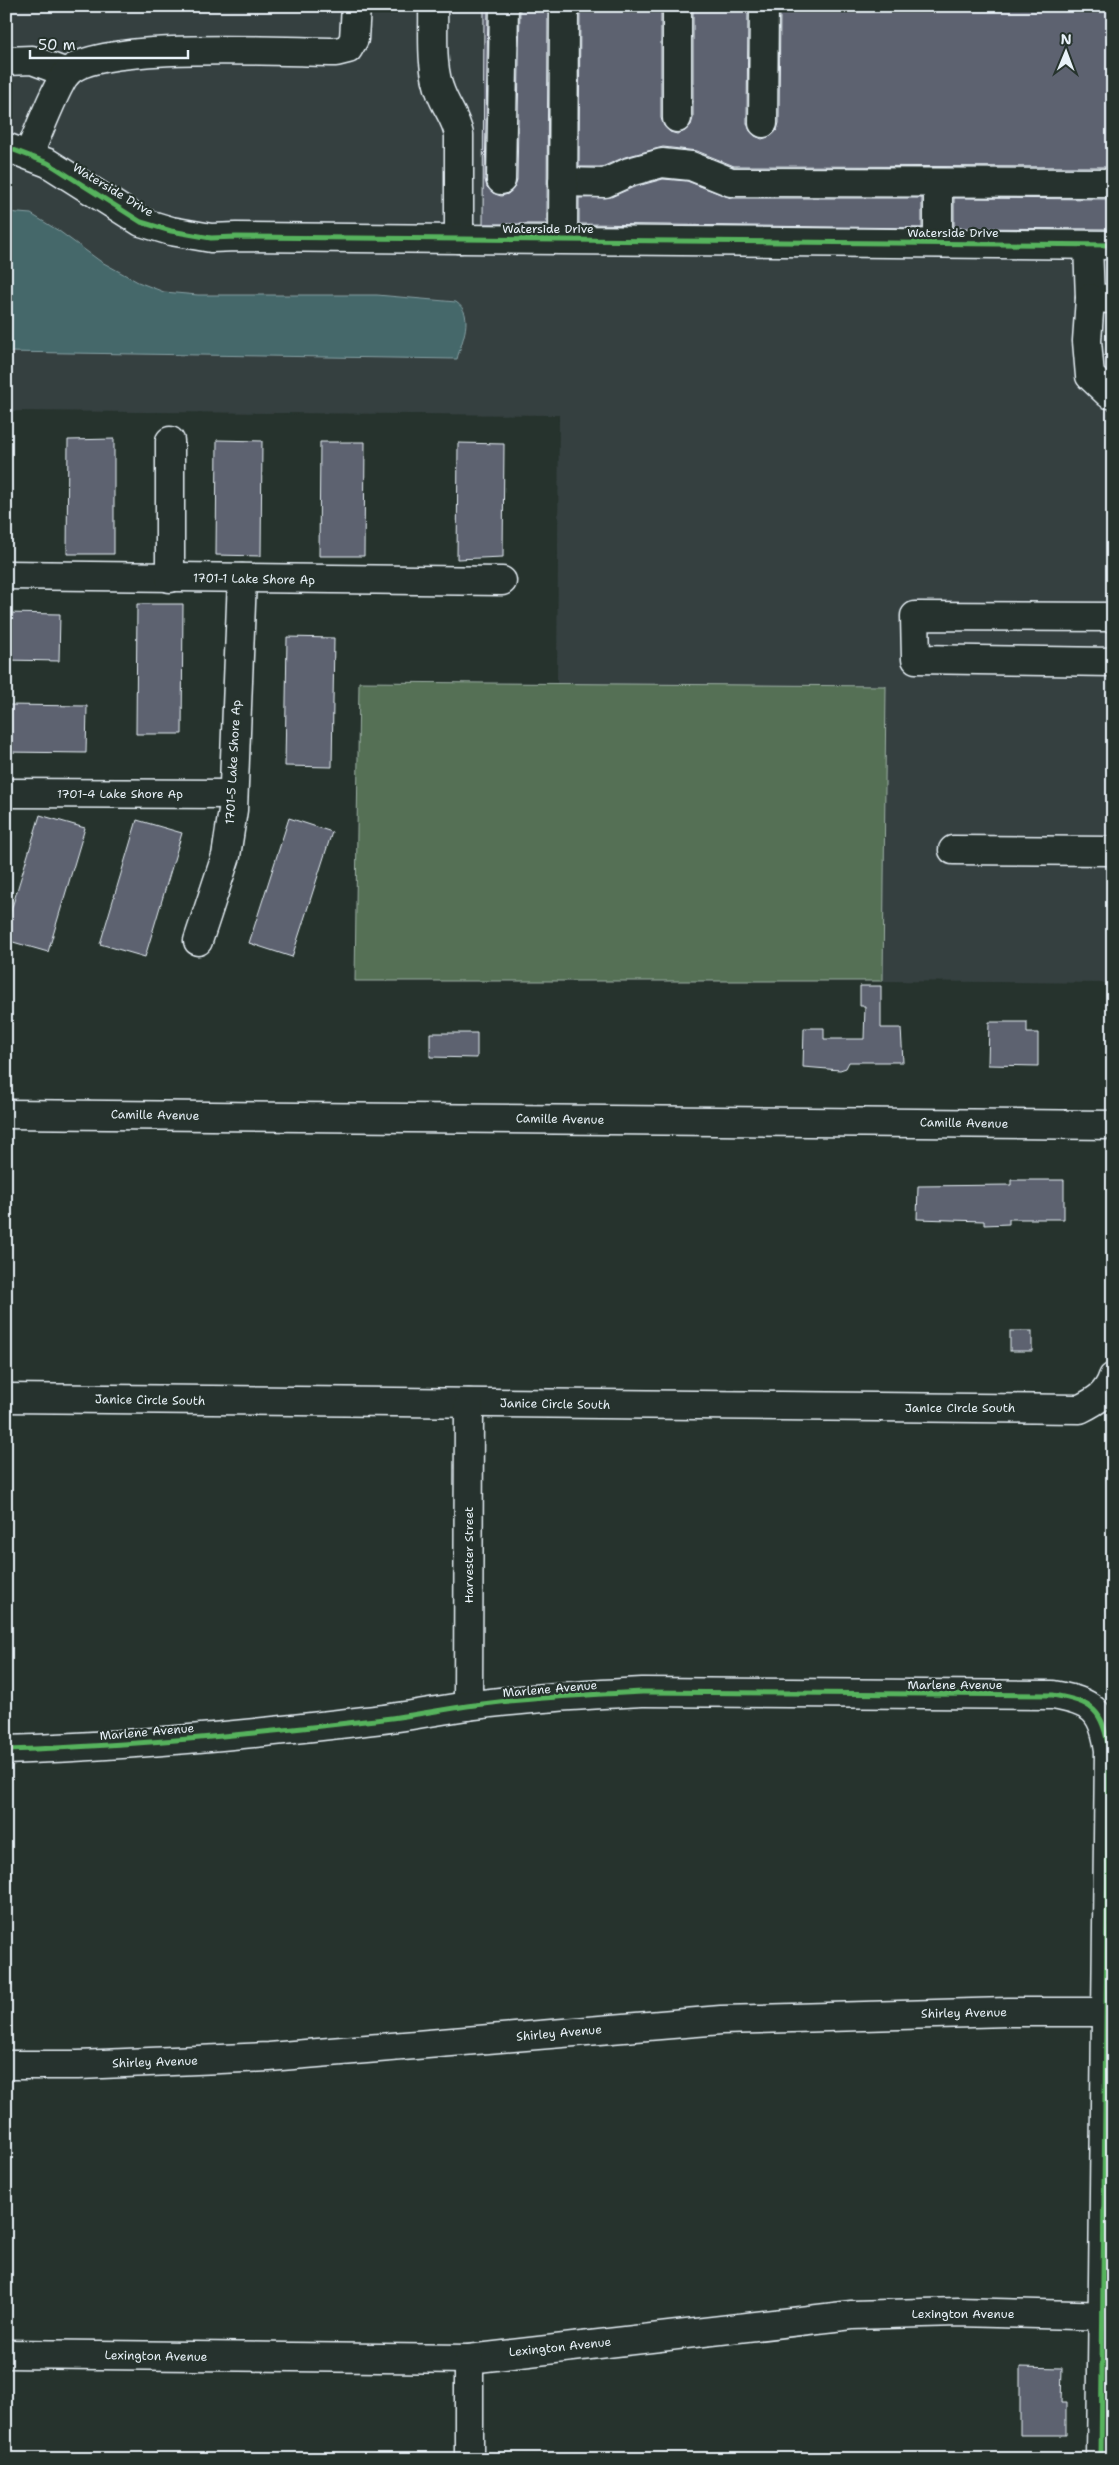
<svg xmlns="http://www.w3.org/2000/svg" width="1119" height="2465" viewBox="0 0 1119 2465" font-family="'Shantell Sans',sans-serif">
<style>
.built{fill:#364141}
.green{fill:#546f55;stroke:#9eb0a6}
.water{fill:#44686a;stroke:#869fa3}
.building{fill:#5d626f;stroke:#e8f1f8}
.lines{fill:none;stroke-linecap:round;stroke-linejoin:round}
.minor-casing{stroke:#e8f1f8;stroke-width:31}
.minor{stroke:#26332d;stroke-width:28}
.cycleway-casing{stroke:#26332d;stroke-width:8}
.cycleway{stroke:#56b35d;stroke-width:5}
.labels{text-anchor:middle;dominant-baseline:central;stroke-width:4.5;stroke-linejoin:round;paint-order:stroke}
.street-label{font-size:12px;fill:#e8f1f8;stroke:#26332d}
</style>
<rect width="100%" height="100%" fill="#26332d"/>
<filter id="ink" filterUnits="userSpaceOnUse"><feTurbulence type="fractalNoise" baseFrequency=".02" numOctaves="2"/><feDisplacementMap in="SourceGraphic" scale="10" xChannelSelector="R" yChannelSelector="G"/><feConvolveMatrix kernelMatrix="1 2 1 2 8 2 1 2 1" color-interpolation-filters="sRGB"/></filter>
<g filter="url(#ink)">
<!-- built -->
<polygon class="built" points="6,6 484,6 483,227 1113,232 1113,983 883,981 886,686 557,684 559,415 6,411"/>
<!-- green -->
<polygon class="green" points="359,682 886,686 883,981 355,981"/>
<!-- water -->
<path class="water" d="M6,212L31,214L59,231L100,261L138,282L164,292L198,295H377L456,302C475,315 462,340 457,359L6,352Z"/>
<!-- building -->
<g class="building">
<polygon points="484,6 488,6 485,180 487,187 493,193 501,196 508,194 514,188 517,180 520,6 548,6 547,224 483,224"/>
<polygon points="580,6 661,6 661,118 664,126 670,132 677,134 685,131 691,125 693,118 693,6 748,6 747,123 750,131 755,136 762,139 771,136 777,130 779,123 780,6 1113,6 1113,167 734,166 697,151 663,147 625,157 602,167 579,167"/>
<polygon points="663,179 687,181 731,198 922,198 922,228 579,224 579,198 611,197 634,187"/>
<polygon points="954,198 1113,199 1113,229 954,228"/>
<polygon points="114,439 114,554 67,554 68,440"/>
<polygon points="217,440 262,441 261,556 216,555"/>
<polygon points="320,442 365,442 364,556 319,556"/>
<polygon points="458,443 504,444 503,557 457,559"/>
<polygon points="137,604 183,604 182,734 136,734"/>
<polygon points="6,613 60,614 59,661 6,660"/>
<polygon points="287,637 334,638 332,767 285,766"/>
<polygon points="6,705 87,706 86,753 6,752"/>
<polygon points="40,815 85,828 48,952 6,940 6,927"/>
<polygon points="289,818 332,832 292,957 249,943"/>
<polygon points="137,820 182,833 145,957 100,944"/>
<polygon points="860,986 881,986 881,1028 901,1028 903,1062 849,1062 846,1068 840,1070 803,1067 804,1028 824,1028 824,1039 864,1039 865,1006 860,1006"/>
<polygon points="989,1022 1027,1022 1027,1033 1038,1033 1038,1066 988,1065"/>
<polygon points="430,1033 477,1033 477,1058 430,1057"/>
<polygon points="1011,1180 1064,1180 1064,1219 1009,1219 1009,1224 984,1225 984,1221 917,1219 918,1186 1011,1185"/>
<rect x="1010" y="1331" width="22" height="20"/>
<polygon points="1020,2367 1062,2368 1061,2402 1066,2402 1066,2435 1020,2435"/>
</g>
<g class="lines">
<!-- minor casing -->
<g class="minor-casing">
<g id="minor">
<path d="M433,6C434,33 430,67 441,93C447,109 456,118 459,135V239"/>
<polyline points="6,61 32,60 67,73"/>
<polyline points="677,118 677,6"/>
<polyline points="763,123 764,6"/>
<polyline points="6,147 48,163 141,222 171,231 211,238 236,237 1113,245"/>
<path d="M29,154C36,138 58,81 68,72C100,41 285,52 336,52L348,49L354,39L356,6"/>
<polyline points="501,180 504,6"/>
<polyline points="563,182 605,183 629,172 662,163 691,166 731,182 1113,183"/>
<polyline points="563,239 564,6"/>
<polyline points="938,243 938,183"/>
<polyline points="1088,245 1090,298 1113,299"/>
<polyline points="1090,298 1087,341 1090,376 1109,394 1113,394"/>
<polyline points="6,575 502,581"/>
<polyline points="170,578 170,441"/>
<polyline points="1113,617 915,616 916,659 1113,662"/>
<polyline points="6,793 233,794"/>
<polyline points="953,850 1113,851"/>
<polyline points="198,941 226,856 233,810 242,578"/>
<polyline points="6,1114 1113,1125"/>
<path d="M6,1398L1080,1409C1096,1401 1107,1395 1113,1377"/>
<polyline points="468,1706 469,1403"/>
<path d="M6,1750C126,1746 246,1735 365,1721C399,1718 433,1711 467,1706C525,1698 585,1695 644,1692L1053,1695C1093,1702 1103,1710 1109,1750L1101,2459"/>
<polyline points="6,2065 78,2065 269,2057 721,2020 1008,2012 1113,2012"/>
<polyline points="6,2354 469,2359 852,2315 958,2312 1113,2316"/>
<polyline points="469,2459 469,2359"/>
</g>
</g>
<!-- minor -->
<use href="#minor" class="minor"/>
<!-- cycleway casing -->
<g class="cycleway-casing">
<g id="cycleway">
<polyline points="6,147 48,163 141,222 171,231 211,238 236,237 1113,245"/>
<path d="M6,1750C126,1746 246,1735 365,1721C399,1718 433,1711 467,1706C525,1698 585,1695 644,1692L1053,1695C1093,1702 1103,1710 1109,1750L1101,2459"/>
</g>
</g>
<!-- cycleway -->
<use href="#cycleway" class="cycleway"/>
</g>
</g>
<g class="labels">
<!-- street labels -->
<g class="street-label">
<text transform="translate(113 190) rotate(31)">Waterside Drive</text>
<text x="548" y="229">Waterside Drive</text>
<text x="953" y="233">Waterside Drive</text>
<text transform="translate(254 579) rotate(1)">1701-1 Lake Shore Ap</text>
<text transform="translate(233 762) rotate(-87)">1701-5 Lake Shore Ap</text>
<text x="120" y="794">1701-4 Lake Shore Ap</text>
<text transform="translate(155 1115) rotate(1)">Camille Avenue</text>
<text transform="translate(560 1119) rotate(1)">Camille Avenue</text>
<text transform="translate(964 1123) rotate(1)">Camille Avenue</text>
<text transform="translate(150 1400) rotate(1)">Janice Circle South</text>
<text transform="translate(555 1404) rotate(1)">Janice Circle South</text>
<text x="960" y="1408">Janice Circle South</text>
<text transform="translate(469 1555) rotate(-90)">Harvester Street</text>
<text x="955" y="1685">Marlene Avenue</text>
<text transform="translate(550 1689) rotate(-5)">Marlene Avenue</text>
<text transform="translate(147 1732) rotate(-5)">Marlene Avenue</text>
<text transform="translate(964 2013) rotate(-1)">Shirley Avenue</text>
<text transform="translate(559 2033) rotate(-5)">Shirley Avenue</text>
<text transform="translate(155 2062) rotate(-2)">Shirley Avenue</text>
<text x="963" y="2314">Lexington Avenue</text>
<text transform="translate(560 2347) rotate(-6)">Lexington Avenue</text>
<text transform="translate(156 2356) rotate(1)">Lexington Avenue</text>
</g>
</g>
<!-- margin -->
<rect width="1119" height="2465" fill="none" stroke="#26332d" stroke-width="25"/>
<rect x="12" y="12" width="1094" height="2440" fill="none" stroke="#e8f1f8" stroke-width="2" filter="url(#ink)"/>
<!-- north arrow -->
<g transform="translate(1066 52) rotate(1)" stroke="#26332d" stroke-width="4" paint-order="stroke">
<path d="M0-4L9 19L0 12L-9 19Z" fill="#e8f1f8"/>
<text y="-8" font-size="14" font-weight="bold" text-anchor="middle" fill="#e8f1f8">N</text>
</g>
<!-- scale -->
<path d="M30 50v8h158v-8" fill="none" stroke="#e8f1f8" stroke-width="2.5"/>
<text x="38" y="50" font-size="15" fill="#e8f1f8" stroke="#26332d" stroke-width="4" paint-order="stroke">50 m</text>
</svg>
